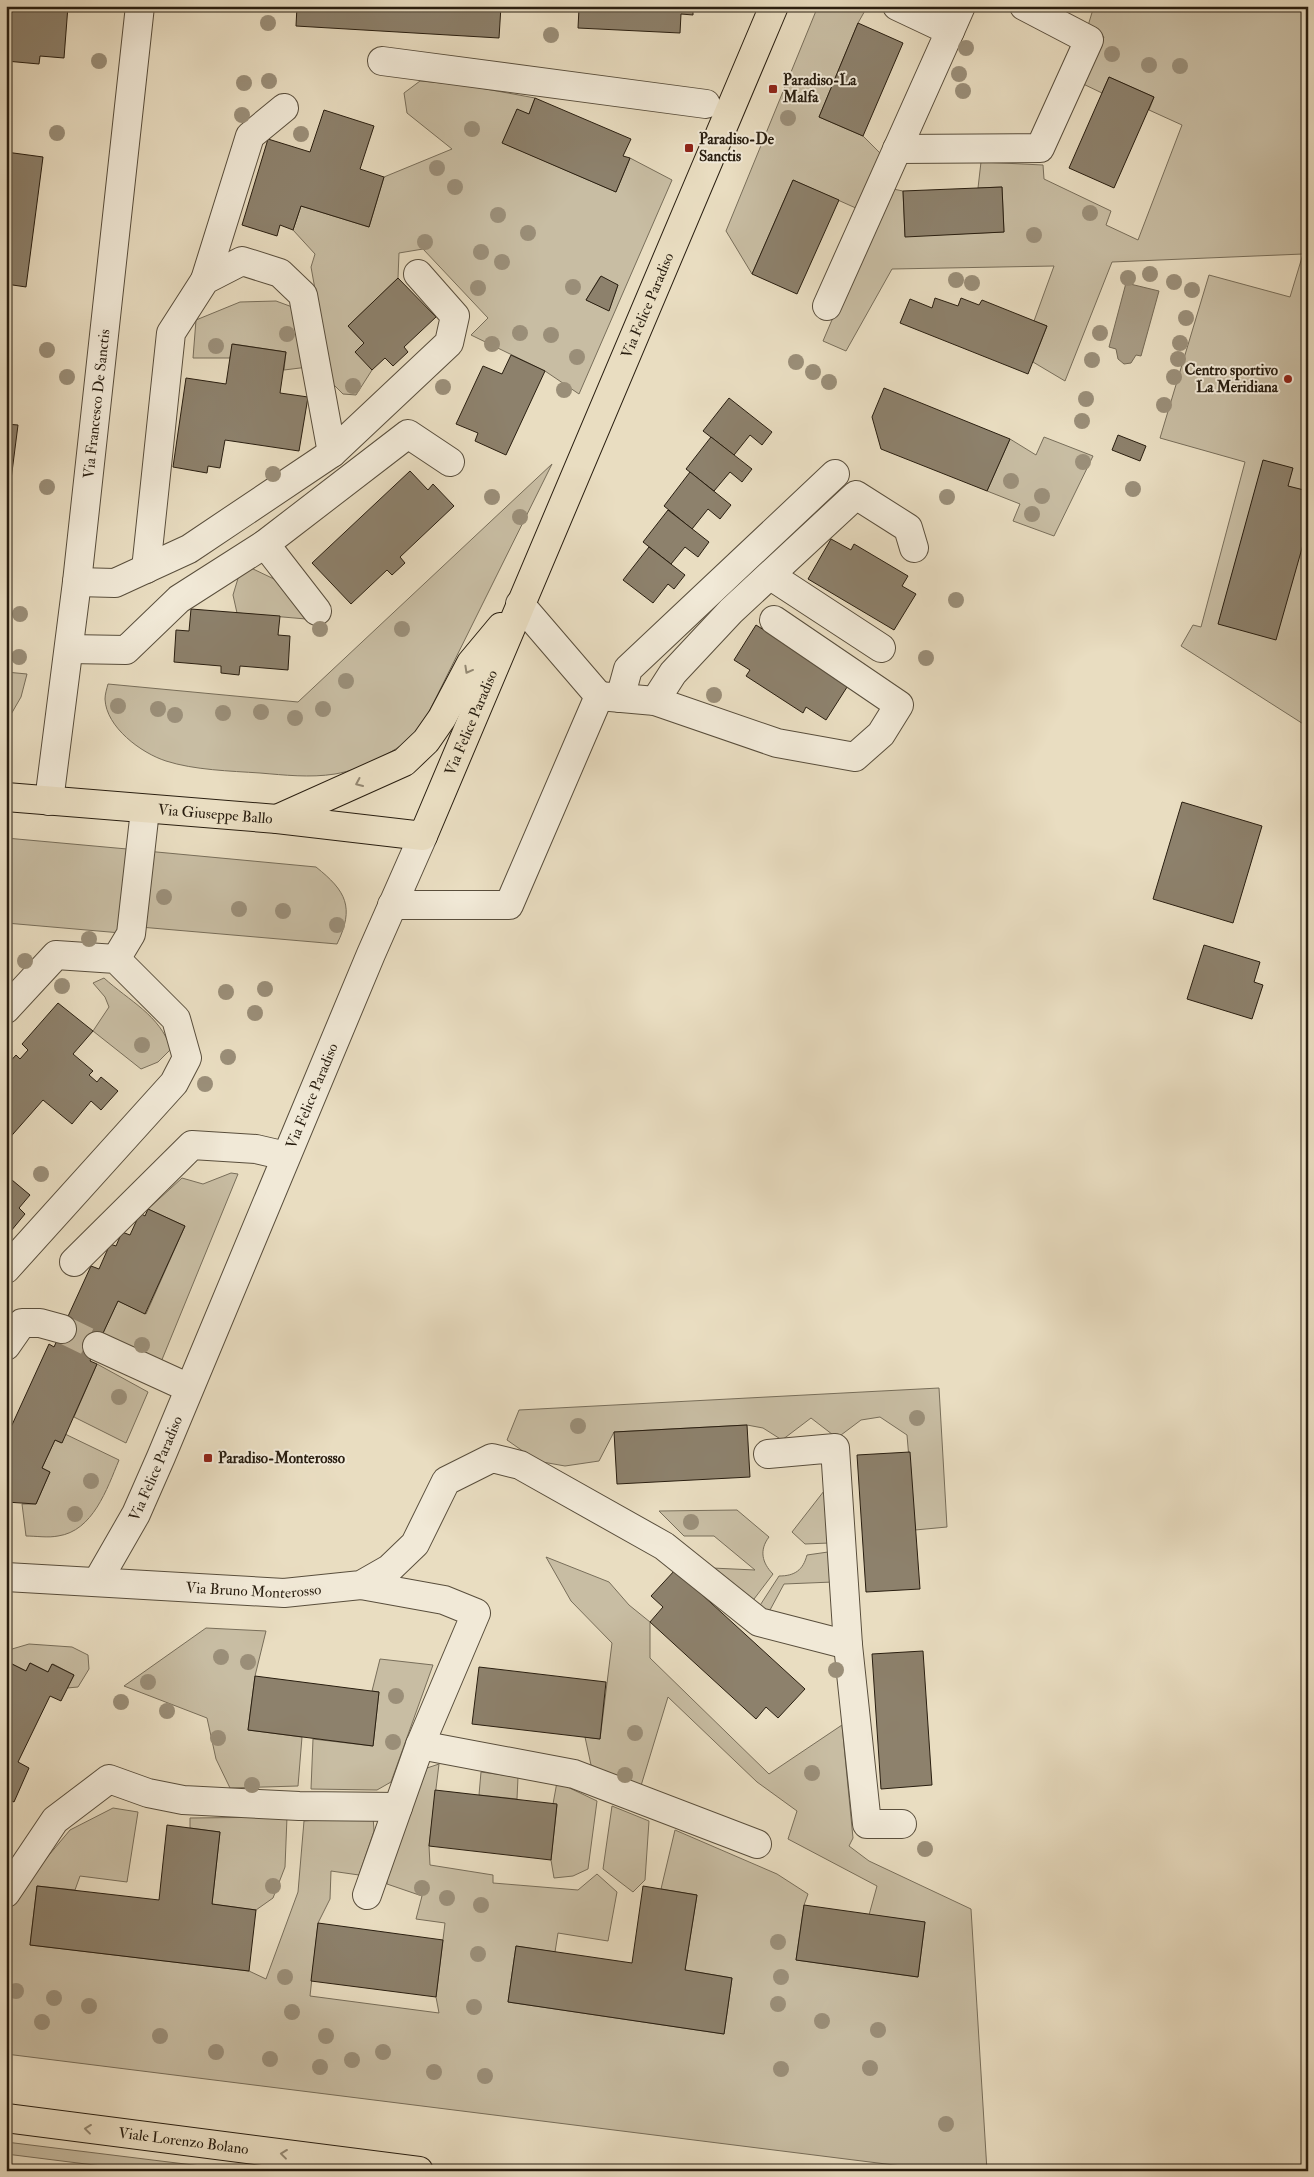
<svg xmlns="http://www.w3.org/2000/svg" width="1314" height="2177" viewBox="0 0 1314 2177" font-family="'IM FELL Double Pica',serif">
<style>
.green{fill:#c8bda3;stroke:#786e5a;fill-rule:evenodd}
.water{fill:#a89c85;stroke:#756a56}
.building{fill:#8d816c;stroke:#291e10}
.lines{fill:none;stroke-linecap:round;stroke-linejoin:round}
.minor-tunnel{stroke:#c3b79e;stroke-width:28;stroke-dasharray:28 14;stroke-linecap:butt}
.minor-casing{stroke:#594e3c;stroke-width:30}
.major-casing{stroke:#291e10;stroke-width:30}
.minor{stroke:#f1e9d7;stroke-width:28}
.major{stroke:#e9ddc1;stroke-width:28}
.tree{fill:#9a8e78}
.oneway{stroke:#938771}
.poi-dot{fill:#8f2418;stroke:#f1e9d7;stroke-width:2}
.labels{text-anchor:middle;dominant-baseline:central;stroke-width:4;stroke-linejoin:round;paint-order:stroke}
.poi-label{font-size:15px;font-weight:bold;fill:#291e10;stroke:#f1e9d7;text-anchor:start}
.street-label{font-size:15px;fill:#291e10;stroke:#f1e9d7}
</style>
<rect width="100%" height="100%" fill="#e9ddc1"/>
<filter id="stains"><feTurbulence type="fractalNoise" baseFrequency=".004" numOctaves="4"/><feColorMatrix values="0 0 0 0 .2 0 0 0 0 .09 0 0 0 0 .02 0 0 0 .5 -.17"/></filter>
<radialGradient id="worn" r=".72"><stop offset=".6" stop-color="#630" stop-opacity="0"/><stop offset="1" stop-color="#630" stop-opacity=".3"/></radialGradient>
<!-- green -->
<g class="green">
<polygon points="818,6 867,7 858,23 819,117 863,136 882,155 858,209 793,180 752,274 726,231"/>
<polygon points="1094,6 1103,10 1106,6 1308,6 1308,727 1181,646 1193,625 1201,627 1245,462 1160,438 1209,275 1290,297 1303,254 1112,262 1065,381 1033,362 1047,326 1034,321 1054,266 892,269 846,351 823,341 888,188 903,191 905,236 1004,232 1002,187 978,188 981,162 1043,165 1044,179 1111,211 1106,225 1138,240 1182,125 1149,110 1154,97 1109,77 1102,93 1079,82 1104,37 1087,29"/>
<path d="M420,81L464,85L535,98L529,114L517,110L503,143L616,192L630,158L672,180L579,394L545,371L471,335L488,318L423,249L399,253L398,278L348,326L364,343L372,370L356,395L343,394L332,383L311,267L315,254L293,230L301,206L369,227L384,177L452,149L407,113L404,93ZM600,277L618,285L609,310L586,300Z"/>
<polygon points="276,301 295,308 308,367 284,370 286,352 233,344 230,358 193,358 196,320 240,302"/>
<polygon points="1044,437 1093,456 1054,536 1013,521 1020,504 987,491 1010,439 1036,455"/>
<path d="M552,464L419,732C396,751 365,769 335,774C310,778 284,775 260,773C230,771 194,770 166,761C141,753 106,727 105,699C105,694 107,688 108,684L298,702Z"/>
<polygon points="251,568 274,579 306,619 237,613 233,595 239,575"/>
<polygon points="6,672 27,674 21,697 6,723"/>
<polygon points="6,838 127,849 121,933 6,923"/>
<path d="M146,851L316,867C346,891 355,907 337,944L140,927Z"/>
<path d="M104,978C129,1001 160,1015 171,1049L158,1062L141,1069L93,1031L109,1007L105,997L93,983Z"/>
<polygon points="231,1173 238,1174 161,1362 103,1333 118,1301 146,1314 185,1226 148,1209 182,1178 203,1184"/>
<polygon points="97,1364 148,1392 126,1443 74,1417"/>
<polygon points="939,1388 947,1527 915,1530 907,1435 880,1417 861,1420 837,1438 811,1418 782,1440 763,1428 747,1425 614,1432 599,1461 565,1466 537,1461 507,1440 519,1410"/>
<path d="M65,1434L119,1460C107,1489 93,1531 58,1536C48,1538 36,1536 26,1536L22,1504H36L50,1472L42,1468L55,1440L61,1443Z"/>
<polygon points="824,1491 829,1543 805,1544 792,1532"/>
<path d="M737,1510L769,1537C759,1550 762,1563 773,1574L751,1603L712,1568L755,1570L714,1536H684L659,1511Z"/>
<path d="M828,1552L833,1582L784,1584L770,1610H757L779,1576C795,1576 803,1570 807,1555Z"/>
<polygon points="546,1557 609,1582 629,1605 650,1622 650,1658 769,1774 842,1725 853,1838 849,1846 869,1861 971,1909 987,2171 942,2171 6,2054 6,1921 18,1892 70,1830 113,1808 138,1812 127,1882 80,1876 75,1890 37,1886 30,1945 249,1971 266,1979 298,1892 304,1821 373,1816 374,1831 359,1875 331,1871 330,1899 318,1923 310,1996 439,2013 436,1997 445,1923 416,1919 422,1896 387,1884 388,1871 427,1768 439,1764 429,1846 430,1865 493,1875 493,1883 578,1890 597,1874 617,1892 608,1941 558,1933 555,1952 516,1946 508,2002 724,2034 732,1978 685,1970 697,1895 661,1889 675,1830 777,1874 808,1894 804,1905 796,1960 918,1977 925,1922 869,1915 877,1886 788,1839 797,1811 757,1782 668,1697 640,1789 591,1765 585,1737 600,1739 612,1643 571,1601"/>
<polygon points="206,1628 266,1631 255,1676 248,1730 302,1737 298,1786 230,1788 216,1759 207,1718 124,1686"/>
<polygon points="29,1644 72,1647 88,1655 89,1669 78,1687 67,1688 74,1675 53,1664 48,1672 30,1663 26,1671 8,1662 12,1649"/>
<polygon points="380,1659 433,1665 391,1782 377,1790 311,1789 313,1739 373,1746 379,1692 372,1691"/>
<polygon points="481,1772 518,1777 517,1799 479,1795"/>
<polygon points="557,1782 597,1801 588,1869 573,1876 554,1878 551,1860 557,1805 553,1804"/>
<polygon points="612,1806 649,1821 645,1880 633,1892 603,1869"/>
<polygon points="287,1817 285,1867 273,1898 256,1910 212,1904 220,1832 190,1828 190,1818"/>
<polygon points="6,2142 242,2171 142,2171 6,2154"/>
</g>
<!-- water -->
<polygon class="water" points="1126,283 1159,291 1141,356 1136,355 1131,363 1124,364 1118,359 1116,349 1109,347"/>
<!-- building -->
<g class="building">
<polygon points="10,6 68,6 64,58 40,56 39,64 6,61"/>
<polygon points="297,6 501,6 499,38 296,26"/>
<polygon points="573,6 693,6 693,15 681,14 680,33 578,28 579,8"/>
<polygon points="858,23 903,43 863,136 819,117"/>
<polygon points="1109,77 1154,97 1114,188 1069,168"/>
<polygon points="535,98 631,139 623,156 630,158 616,192 502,143 517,109 529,114"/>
<polygon points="324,110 374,126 360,169 384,177 369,227 301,206 293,230 280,225 277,236 242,225 268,139 310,152"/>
<polygon points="6,152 43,157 26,287 6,284"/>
<polygon points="793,180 839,200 797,294 752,274"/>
<polygon points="1002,187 1004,232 905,237 903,191"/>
<polygon points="601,276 618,285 609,311 586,300"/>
<polygon points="398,278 436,317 404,347 408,352 393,366 385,358 372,370 355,352 364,343 348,326"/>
<polygon points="935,298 958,306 961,298 979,305 982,300 1047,326 1028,374 900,323 910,299 932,308"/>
<polygon points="232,344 286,352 280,393 308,397 299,451 225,440 220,468 208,466 207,473 173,467 186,378 226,384"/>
<polygon points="511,355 545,371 506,455 475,441 478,433 456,424 483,366 502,374"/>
<polygon points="884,388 1010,439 987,491 881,449 872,417"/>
<polygon points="729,398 772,432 762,445 750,435 734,455 703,431"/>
<polygon points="6,424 18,425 6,519"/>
<polygon points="1118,435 1146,446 1140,461 1112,450"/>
<polygon points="711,437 752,469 742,482 730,472 714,491 686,469"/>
<polygon points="1263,460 1293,468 1288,486 1308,491 1308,527 1276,640 1218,624"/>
<polygon points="410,471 428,490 433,484 454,506 400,557 405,563 392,575 387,570 351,604 312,563"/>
<polygon points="690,472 731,505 720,519 708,509 692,529 664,506"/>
<polygon points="668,510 709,542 698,557 685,547 671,564 643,542"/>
<polygon points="831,539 851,550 854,544 908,576 902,586 916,594 894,630 808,579"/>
<polygon points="649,547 685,575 674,589 668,584 653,603 623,580"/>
<polygon points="191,609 280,616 278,635 290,636 288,670 240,666 239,675 221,673 221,666 174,662 176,630 189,631"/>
<polygon points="756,625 849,684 826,720 806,707 803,713 746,676 750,670 734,660"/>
<polygon points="1182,802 1262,826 1233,923 1153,899"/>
<polygon points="1204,945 1260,962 1254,982 1263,985 1252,1019 1187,999"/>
<polygon points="58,1003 93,1031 73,1054 93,1071 89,1075 97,1082 101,1077 118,1091 101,1110 91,1101 72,1124 43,1100 6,1142 6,1066 16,1055 20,1059 28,1050 22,1044"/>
<polygon points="6,1175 30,1195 19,1208 25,1214 6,1237"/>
<polygon points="148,1209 185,1226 145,1314 118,1301 90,1361 97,1364 62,1443 55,1440 42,1468 50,1472 36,1504 6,1502 6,1438 49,1344 54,1347 91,1266 99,1269 110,1244 116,1246 122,1232 130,1235 140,1213 145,1216"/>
<polygon points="747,1425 750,1477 617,1484 614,1432"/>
<polygon points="910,1452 920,1589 866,1592 857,1455"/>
<polygon points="675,1570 805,1689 778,1718 766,1707 756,1719 650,1622 663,1607 651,1596"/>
<polygon points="923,1651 932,1785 881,1789 872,1654"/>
<polygon points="8,1662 26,1671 30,1663 48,1672 52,1664 74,1675 61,1701 50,1696 18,1762 29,1768 14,1802 6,1798"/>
<polygon points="479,1667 606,1682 600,1739 472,1724"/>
<polygon points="255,1676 379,1692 373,1746 248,1730"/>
<polygon points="435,1790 557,1804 551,1860 429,1846"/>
<polygon points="167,1825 220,1832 212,1904 256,1910 249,1971 30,1945 37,1886 159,1900"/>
<polygon points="643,1886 697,1895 685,1970 732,1978 724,2034 508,2002 516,1946 632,1963"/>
<polygon points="804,1905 925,1922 918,1977 796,1960"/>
<polygon points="318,1923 443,1940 436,1997 311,1981"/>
</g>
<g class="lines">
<!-- minor-tunnel -->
<polyline class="minor-tunnel" points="62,1329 97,1346"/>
<!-- minor casing -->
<g class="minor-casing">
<g id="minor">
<polyline points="950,31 961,6"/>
<polyline points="382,61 706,104"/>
<polyline points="897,149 1040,148 1089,40 1024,6"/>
<polyline points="205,280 250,136 284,108"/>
<polyline points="827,306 950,31 897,6"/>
<polyline points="265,544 317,611"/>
<polyline points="146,569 171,333 205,280 242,261 280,273 303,295 332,453"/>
<polyline points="771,576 881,648"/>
<polyline points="77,582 115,583 189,549 332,453 449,343 455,316 418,274"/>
<polyline points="69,649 126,650 179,599 265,544 408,434 450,462"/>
<polyline points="599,696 655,701 777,743 855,757 881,734 899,705 774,620"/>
<polyline points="620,698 628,669 835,474"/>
<polyline points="655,701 673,673 731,611 856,495 908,528 914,548"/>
<path id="s1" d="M49,801L77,582L140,6"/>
<polyline points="392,905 509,905 599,696 520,604"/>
<polyline points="116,959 131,934 145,810"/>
<polyline points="6,1009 56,955 116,959 176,1019 187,1058 174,1083 6,1269"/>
<polyline points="74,1262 192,1145 256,1149 286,1156"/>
<polyline points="6,1346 22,1323 40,1323 62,1329"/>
<polyline points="97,1346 189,1388"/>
<polyline points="768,1454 835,1448 848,1645 867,1824 902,1824"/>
<path id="s2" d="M6,1577L284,1593L361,1585L389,1569L415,1544L446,1481L492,1458L520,1465L664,1546L759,1622L848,1645"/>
<path id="s3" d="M97,1582L136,1514L161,1457L371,954L423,836"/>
<polyline points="361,1585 444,1600 476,1613 420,1745 574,1774 757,1844"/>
<polyline points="6,1893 55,1820 109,1779 148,1793 183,1800 299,1806 398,1807"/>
<polyline points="367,1895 420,1745"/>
</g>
</g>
<!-- major casing -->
<g class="major-casing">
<g id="major">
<path id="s4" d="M6,797L277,819L423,836L774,6"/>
<polyline points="277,819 404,762 426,741 442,718 471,663 501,627"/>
<path id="s5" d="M6,2118L419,2171"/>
</g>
</g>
<!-- minor -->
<use href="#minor" class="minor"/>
<!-- major -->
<use href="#major" class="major"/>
</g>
<!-- trees -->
<g class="tree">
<circle cx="268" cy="23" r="8"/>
<circle cx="551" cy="35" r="8"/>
<circle cx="966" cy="48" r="8"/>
<circle cx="1112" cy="54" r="8"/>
<circle cx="99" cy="61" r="8"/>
<circle cx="1149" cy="65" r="8"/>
<circle cx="1180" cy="66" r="8"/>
<circle cx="959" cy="74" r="8"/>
<circle cx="269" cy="81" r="8"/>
<circle cx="244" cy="83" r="8"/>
<circle cx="963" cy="91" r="8"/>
<circle cx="242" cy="115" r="8"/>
<circle cx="788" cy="118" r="8"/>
<circle cx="472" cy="129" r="8"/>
<circle cx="57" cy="133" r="8"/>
<circle cx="301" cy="134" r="8"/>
<circle cx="437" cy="168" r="8"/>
<circle cx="455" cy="187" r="8"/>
<circle cx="1090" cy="213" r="8"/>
<circle cx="498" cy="215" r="8"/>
<circle cx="528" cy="233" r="8"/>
<circle cx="1034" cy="235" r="8"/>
<circle cx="425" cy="242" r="8"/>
<circle cx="481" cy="252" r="8"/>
<circle cx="502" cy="262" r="8"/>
<circle cx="1150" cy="274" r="8"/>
<circle cx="1128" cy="278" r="8"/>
<circle cx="956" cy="280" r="8"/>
<circle cx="1174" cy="282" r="8"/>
<circle cx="972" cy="283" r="8"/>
<circle cx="573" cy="287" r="8"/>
<circle cx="478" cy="288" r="8"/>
<circle cx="1192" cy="290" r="8"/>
<circle cx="1186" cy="318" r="8"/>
<circle cx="520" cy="333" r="8"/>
<circle cx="1100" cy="333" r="8"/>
<circle cx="287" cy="334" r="8"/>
<circle cx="551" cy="335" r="8"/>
<circle cx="1180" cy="343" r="8"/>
<circle cx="492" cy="344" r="8"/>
<circle cx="216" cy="346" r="8"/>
<circle cx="47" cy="350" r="8"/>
<circle cx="577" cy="357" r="8"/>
<circle cx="1178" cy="359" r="8"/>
<circle cx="1092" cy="360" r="8"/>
<circle cx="796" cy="362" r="8"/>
<circle cx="813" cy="372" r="8"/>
<circle cx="67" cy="377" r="8"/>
<circle cx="1174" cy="377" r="8"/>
<circle cx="829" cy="382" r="8"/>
<circle cx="353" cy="386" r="8"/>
<circle cx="443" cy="387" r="8"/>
<circle cx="564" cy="390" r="8"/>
<circle cx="1086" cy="399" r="8"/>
<circle cx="1164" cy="405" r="8"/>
<circle cx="1082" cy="421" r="8"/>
<circle cx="1083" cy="462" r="8"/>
<circle cx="273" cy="474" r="8"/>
<circle cx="1011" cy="481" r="8"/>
<circle cx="47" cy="487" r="8"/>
<circle cx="1133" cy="489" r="8"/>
<circle cx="1042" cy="496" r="8"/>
<circle cx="492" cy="497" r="8"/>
<circle cx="947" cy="497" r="8"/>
<circle cx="1032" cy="514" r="8"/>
<circle cx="520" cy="517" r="8"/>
<circle cx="956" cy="600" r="8"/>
<circle cx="20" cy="614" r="8"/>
<circle cx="320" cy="629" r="8"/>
<circle cx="402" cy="629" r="8"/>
<circle cx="19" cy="657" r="8"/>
<circle cx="926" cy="658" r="8"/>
<circle cx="346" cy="681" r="8"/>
<circle cx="714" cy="695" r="8"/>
<circle cx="118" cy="706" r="8"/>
<circle cx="158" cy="709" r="8"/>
<circle cx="323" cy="709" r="8"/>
<circle cx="261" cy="712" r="8"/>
<circle cx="223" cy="713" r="8"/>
<circle cx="175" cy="715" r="8"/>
<circle cx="295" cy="718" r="8"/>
<circle cx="164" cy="897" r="8"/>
<circle cx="239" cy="909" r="8"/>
<circle cx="283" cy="911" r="8"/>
<circle cx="337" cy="925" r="8"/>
<circle cx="89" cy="939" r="8"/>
<circle cx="25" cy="961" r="8"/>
<circle cx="62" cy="986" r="8"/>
<circle cx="265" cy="989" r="8"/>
<circle cx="226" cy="992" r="8"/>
<circle cx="255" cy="1013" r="8"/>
<circle cx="142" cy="1045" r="8"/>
<circle cx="228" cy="1057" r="8"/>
<circle cx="205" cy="1084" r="8"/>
<circle cx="41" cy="1174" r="8"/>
<circle cx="142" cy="1345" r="8"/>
<circle cx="119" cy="1397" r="8"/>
<circle cx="917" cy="1418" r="8"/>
<circle cx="578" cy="1426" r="8"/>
<circle cx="91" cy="1481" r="8"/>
<circle cx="75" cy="1514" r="8"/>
<circle cx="691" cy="1522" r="8"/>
<circle cx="221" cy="1657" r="8"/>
<circle cx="248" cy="1662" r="8"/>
<circle cx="836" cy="1670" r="8"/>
<circle cx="148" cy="1682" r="8"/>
<circle cx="396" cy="1696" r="8"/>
<circle cx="121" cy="1702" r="8"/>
<circle cx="167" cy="1711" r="8"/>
<circle cx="635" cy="1733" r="8"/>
<circle cx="218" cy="1738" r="8"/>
<circle cx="393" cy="1742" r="8"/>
<circle cx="812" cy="1773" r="8"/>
<circle cx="625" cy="1775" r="8"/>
<circle cx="252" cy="1785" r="8"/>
<circle cx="925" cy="1849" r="8"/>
<circle cx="273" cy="1886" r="8"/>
<circle cx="422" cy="1888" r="8"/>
<circle cx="447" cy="1898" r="8"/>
<circle cx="481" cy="1905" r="8"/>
<circle cx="778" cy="1942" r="8"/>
<circle cx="478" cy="1954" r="8"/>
<circle cx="285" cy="1977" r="8"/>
<circle cx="781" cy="1977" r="8"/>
<circle cx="16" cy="1991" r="8"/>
<circle cx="54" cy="1998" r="8"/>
<circle cx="778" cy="2004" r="8"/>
<circle cx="89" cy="2006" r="8"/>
<circle cx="474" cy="2007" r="8"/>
<circle cx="292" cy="2012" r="8"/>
<circle cx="822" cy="2021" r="8"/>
<circle cx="42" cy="2022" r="8"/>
<circle cx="878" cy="2030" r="8"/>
<circle cx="160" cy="2036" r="8"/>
<circle cx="326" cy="2036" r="8"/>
<circle cx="216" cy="2052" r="8"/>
<circle cx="383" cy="2052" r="8"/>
<circle cx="270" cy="2059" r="8"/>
<circle cx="352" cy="2060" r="8"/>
<circle cx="320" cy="2067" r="8"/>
<circle cx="870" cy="2068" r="8"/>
<circle cx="781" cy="2069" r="8"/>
<circle cx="434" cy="2072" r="8"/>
<circle cx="485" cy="2076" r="8"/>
<circle cx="946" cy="2124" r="8"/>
</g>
<!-- one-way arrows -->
<defs><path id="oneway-chevron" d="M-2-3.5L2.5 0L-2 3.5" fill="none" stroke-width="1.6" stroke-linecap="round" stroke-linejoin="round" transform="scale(1.25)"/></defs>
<g class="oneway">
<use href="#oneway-chevron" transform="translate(468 670) rotate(119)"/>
<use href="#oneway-chevron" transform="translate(359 783) rotate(156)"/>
<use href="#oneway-chevron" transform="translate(88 2129) rotate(-173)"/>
<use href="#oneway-chevron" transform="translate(284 2154) rotate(-173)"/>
</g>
<!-- markers -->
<g class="poi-dot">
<rect x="768" y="84" width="10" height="10" rx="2.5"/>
<rect x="684" y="143" width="10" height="10" rx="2.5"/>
<circle cx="1288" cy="379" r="5"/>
<rect x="203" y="1453" width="10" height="10" rx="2.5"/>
</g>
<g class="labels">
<!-- poi labels -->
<g class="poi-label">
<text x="783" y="80">Paradiso-La<tspan x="783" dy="17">Malfa</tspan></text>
<text x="699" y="139">Paradiso-De<tspan x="699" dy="17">Sanctis</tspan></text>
<text x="1278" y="370" text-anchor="end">Centro sportivo<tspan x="1278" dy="17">La Meridiana</tspan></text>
<text x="218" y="1458">Paradiso-Monterosso</text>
</g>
<!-- street labels -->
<g class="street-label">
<text stroke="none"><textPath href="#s4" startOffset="995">Via Felice Paradiso</textPath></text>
<text stroke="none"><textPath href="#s1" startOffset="400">Via Francesco De Sanctis</textPath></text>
<text stroke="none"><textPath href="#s4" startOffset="542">Via Felice Paradiso</textPath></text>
<text stroke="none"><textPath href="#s4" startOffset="210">Via Giuseppe Ballo</textPath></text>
<text stroke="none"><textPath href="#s3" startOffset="532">Via Felice Paradiso</textPath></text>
<text stroke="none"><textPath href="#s3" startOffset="128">Via Felice Paradiso</textPath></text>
<text stroke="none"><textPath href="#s2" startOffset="248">Via Bruno Monterosso</textPath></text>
<text stroke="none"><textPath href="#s5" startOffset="179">Viale Lorenzo Bolano</textPath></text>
</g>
</g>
<!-- margin -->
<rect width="1314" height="2177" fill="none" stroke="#e9ddc1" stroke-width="25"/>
<rect x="8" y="8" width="1299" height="2162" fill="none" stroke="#291e10" stroke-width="2.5"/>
<rect x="12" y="12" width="1289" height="2152" fill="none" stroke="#291e10"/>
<rect width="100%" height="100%" filter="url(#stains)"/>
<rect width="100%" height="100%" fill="url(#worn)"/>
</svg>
